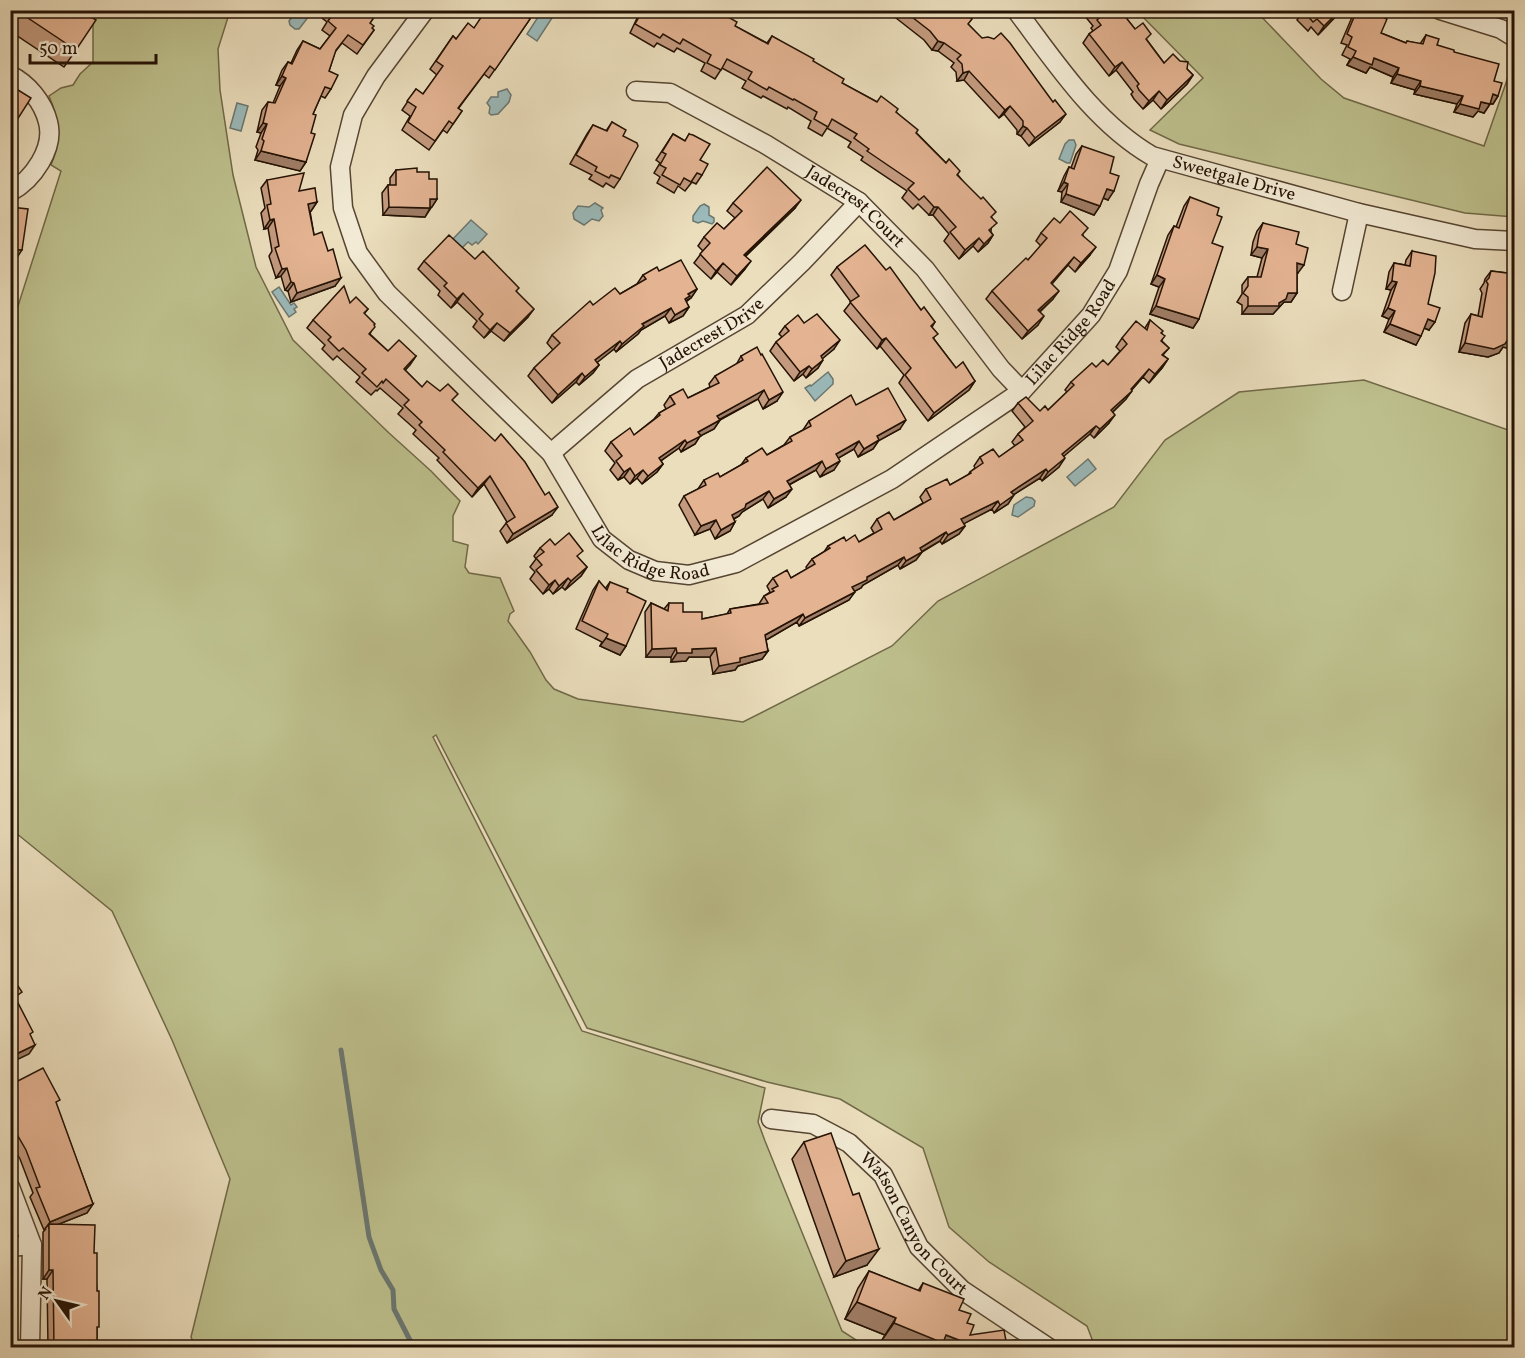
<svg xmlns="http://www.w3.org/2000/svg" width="1525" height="1358" viewBox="0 0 1525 1358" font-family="Vollkorn,serif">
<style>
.green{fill:#bdc08d;stroke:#706948;stroke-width:1.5}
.water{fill:#9bbaba;stroke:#6b7771;stroke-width:1.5}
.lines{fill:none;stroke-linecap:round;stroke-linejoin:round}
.stream{stroke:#6b7771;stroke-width:5}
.minor-casing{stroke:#564532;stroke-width:21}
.minor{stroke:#f2ead4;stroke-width:18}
.wall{fill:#c39a7e;stroke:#241204;stroke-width:1.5}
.shaded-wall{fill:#9f7d66;stroke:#241204;stroke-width:1.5}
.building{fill:#e3b392;stroke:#241204;stroke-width:1.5}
.labels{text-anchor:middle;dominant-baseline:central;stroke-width:6;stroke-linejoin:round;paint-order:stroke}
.street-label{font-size:18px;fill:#241204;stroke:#f2ead4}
</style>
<rect width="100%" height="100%" fill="#ebdebd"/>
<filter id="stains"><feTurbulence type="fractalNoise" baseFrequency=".00333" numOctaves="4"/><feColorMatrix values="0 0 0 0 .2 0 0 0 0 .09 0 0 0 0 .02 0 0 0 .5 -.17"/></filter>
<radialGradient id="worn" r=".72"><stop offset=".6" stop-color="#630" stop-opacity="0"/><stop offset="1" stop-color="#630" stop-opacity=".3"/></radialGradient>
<!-- green -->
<g class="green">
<path d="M93,10L236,11L229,14L218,49L220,90L233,175L256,267L293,340L389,433L431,471L460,501L453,516V541L468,545L465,567L469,573L500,578L514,611L510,614L508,621L530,652L546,680L554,689L578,699L743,722L892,646L938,601L1114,507L1165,440L1239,392L1364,380L1514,432V1347H1095L1087,1326L989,1262L949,1227L923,1148L840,1099L767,1082L587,1028L436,735L433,737L582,1031L765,1088L758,1122L765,1141L842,1331L867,1347H195L191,1337L230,1179L172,1040L112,911L11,829V328L61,171L51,165C62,138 60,122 49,96L61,88L73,85L80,74L93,62Z"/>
<polygon points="1137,11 1256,11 1321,79 1344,98 1484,146 1508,77 1514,80 1514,217 1465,213 1179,144 1150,130 1203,78"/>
</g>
<!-- water -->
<g class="water">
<polygon points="298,10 313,11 299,29 295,29 290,25 289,21"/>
<polygon points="542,11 552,18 537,41 527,34"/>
<polygon points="507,89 511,95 509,102 498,114 491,115 489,113 490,107 487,103 491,97 498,97 498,92"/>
<polygon points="237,103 248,106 241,131 230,128"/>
<polygon points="1069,140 1074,140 1076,145 1070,163 1067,163 1059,159 1065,144"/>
<polygon points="595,203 603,208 601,210 603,216 599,221 592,219 584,225 574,219 573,213 578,206 589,207"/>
<polygon points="704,204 709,207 709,215 714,218 714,222 712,224 703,221 698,223 693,221 693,216 700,206"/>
<polygon points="471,220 487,234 478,244 476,242 472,245 468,242 461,249 452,240"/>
<polygon points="279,287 291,305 294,303 297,307 294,309 296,312 289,317 272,292"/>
<polygon points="828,372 833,379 833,384 815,401 805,388 810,385 811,386"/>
<polygon points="1088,459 1096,469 1075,486 1067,477"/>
<polygon points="1026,497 1032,498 1035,501 1034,506 1018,517 1012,515 1014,505"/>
</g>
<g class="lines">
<!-- stream -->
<polyline class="stream" points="341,1050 369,1237 381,1270 393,1290 394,1309 414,1348"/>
<!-- minor casing -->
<g class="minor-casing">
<g id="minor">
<path id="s1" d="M425,10L376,76L353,115L340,167L343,208L358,253L387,293L551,453L602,539L629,560L655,571L689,575L736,563L892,479L1022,391L1091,315L1118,271L1149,184L1160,159"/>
<path id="s2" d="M1016,10C1056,63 1094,122 1152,156L1359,213L1475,239L1514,241"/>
<polyline points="1440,10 1501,29 1514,37"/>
<path d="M10,75C28,84 43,102 48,122C55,148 33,180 10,192"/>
<path id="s3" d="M636,91L670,93L765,144L859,202L925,269L1001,369L1022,391"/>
<polyline points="1342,291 1359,213"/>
<path id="s4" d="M551,453L637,379L747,315L802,262L859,202"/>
<path id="s5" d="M771,1119L813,1124L849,1143L883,1175L919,1247L962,1290L1049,1348"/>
<polyline points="10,1187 32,1245 30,1348"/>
<polyline points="10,1247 32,1245"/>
</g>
</g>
<!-- minor -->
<use href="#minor" class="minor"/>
</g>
<!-- wall -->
<g class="wall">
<polygon points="10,10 91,10 88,15 76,50 64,67 10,31"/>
<polygon points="327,10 379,10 370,23 372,28 374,30 357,54 342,43 335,52 329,71 331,89 325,98 321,96 313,114 311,133 306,162 300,171 255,160 258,150 256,147 261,133 257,132 262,110 268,102 273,103 280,86 276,85 282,70 288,62 291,63 297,50 303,41 320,49 330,36 322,30 327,22 322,18"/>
<polygon points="380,10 392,10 388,15"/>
<polygon points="641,10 716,10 735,26 767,43 772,36 813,61 842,83 896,112 958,175 992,218 991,232 993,235 988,243 978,252 973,246 959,259 944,241 949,234 933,215 929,215 918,204 913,209 902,198 907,191 861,160 863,157 848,147 851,142 827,128 822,136 808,128 811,121 788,107 787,109 763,96 761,98 742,88 746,81 722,68 715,79 701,71 705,63 677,48 674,52 657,43 654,47 630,33"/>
<polygon points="890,10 963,10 968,24 1060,122 1029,146 1021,136 1017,134 1017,130 1004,114 999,118 964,80 957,81 956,72 951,67 954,63 938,51 932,50 924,40 896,18 898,16"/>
<polygon points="1080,10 1123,10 1123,14 1135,29 1147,40 1164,63 1187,69 1193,75 1187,84 1161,109 1153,100 1143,109 1134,99 1131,94 1133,92 1116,70 1109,76 1083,43 1089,34 1093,31 1091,28 1093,26"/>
<polygon points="1294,10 1342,10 1318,35 1311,27 1308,31 1297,20 1300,16"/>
<polygon points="1357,10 1363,14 1365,10 1381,33 1406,43 1407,41 1420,44 1426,35 1437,45 1454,52 1494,81 1498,96 1493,104 1490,104 1484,113 1478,111 1473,117 1454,112 1457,104 1414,94 1415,90 1391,83 1393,77 1370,67 1366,73 1347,65 1350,59 1342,55 1347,45 1341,43 1352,17"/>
<polygon points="526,16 530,19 489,78 484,74 458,109 462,111 447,133 443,130 429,150 402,130 410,116 402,110 416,89 423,94 437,75 430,69 453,36 456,39"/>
<polygon points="612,122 623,136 620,179 614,188 606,183 603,187 589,179 592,175 570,164 587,134 593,125 606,131"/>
<polygon points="673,134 685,141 689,134 700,160 702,175 696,184 692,182 685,191 678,186 674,193 657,183 660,177 654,173 660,163 656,160"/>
<polygon points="1082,146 1110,173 1108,200 1103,198 1100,206 1094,215 1061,202 1062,192 1058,191 1064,176 1069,167 1071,168 1076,154"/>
<polygon points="396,170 417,172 429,179 437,199 425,217 383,215 382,193 388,185 390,185 390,178"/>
<polygon points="267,180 299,191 317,202 311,211 310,211 314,235 335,286 291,302 288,291 285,290 281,276 276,278 269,256 272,251 268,228 264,229 261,213 265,208 261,188"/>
<polygon points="1190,197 1217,215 1199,319 1193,328 1150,314 1159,287 1151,284 1168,235 1174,226 1176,227 1184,206"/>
<polygon points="733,203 795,208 746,256 745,269 731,285 717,272 711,279 694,263 703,251 698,246 704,237 724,229 735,218 727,211"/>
<polygon points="1060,223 1083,235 1090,255 1075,272 1068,265 1052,284 1053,299 1040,312 1038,325 1022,339 986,299 992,291 1028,260 1041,246 1036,241 1041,233"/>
<polygon points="1263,223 1296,244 1298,273 1297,273 1297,293 1291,302 1284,302 1273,314 1242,314 1242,305 1237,302 1242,294 1242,285 1248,277 1257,277 1262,258 1251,255 1253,242 1257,231"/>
<polygon points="1412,251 1428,304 1429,330 1424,328 1416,345 1384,332 1389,319 1382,316 1391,290 1386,289 1389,272 1394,263 1405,265 1406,260"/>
<polygon points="475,259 517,292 528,317 504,341 491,331 484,338 473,327 477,321 457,302 451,308 438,295 440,291 418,269 424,261"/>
<polygon points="837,267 886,270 921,310 935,322 932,327 934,339 956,368 975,381 969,390 928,421 899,383 904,375 880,346 877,349 844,311 851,302 831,275"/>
<polygon points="659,271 697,289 691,298 686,302 689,307 683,316 669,323 665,316 641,330 638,334 616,352 614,349 597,362 599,365 593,373 579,385 576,382 552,403 528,376 534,368 553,350 547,343 552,335 593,305 620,294 637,284 643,275"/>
<polygon points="1491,271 1515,274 1515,343 1511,349 1503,347 1499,353 1488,357 1459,352 1465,323 1471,314 1478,316 1482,293 1480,289 1484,283 1485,279"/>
<polygon points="350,303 368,309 364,314 374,325 370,334 388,351 416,356 405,370 422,387 453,401 552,515 507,543 500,531 507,522 484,484 472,497 437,460 439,458 413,434 416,430 398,414 403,408 380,388 377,391 376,390 371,395 356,382 360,377 337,356 333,360 322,349 325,345 307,328 313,320"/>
<polygon points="1150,320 1162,333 1162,341 1169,348 1163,355 1168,359 1162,368 1149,383 1143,377 1131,390 1126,399 1113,412 1109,423 1094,438 1090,434 1063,456 1059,467 1042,481 1040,478 1013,495 1008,504 994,513 992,509 964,523 965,526 959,534 942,544 940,541 922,552 916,560 900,569 898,565 863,585 861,588 854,591 849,600 799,626 797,622 766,640 768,651 762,659 738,666 735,670 713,674 710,657 689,657 686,661 671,662 671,657 646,657 645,612 651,603 664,609 669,603 683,612 702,619 727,614 730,609 759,604 764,596 770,592 767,586 773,578 791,578 807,569 806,567 812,559 824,552 828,546 846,541 859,542 874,533 871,528 877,519 894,520 923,503 920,497 926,489 950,485 968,475 970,472 975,468 974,466 980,457 999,457 1015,446 1012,442 1018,434 1025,427 1012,411 1018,403 1040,411 1048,410 1067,392 1065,390 1071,382 1096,367 1108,365 1120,351 1116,347 1122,338 1145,328"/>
<polygon points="804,323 834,349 822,358 818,368 806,378 803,374 794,381 770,351 776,342 782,337 779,334 785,326"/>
<polygon points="741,356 777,401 763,409 758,399 720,420 714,429 700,436 695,444 681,452 679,448 661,461 663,464 657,472 642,484 637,478 630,484 624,477 618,480 610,470 615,463 605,451 611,442 634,435 654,419 659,413 666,409 664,405 670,396 688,398 710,387 709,384 715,376 736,365"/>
<polygon points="856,405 900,429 879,440 873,449 858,457 854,449 838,458 834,470 820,477 816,470 789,485 786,497 768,508 763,499 742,512 739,516 734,519 735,522 730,531 715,539 710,529 695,535 679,505 684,496 698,489 704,480 720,477 741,465 746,458 767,455 784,445 790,437 803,430 809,421"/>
<polygon points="555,545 578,558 587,567 581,576 565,590 562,587 553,594 549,589 543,594 530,579 535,572 530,567 536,559 534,556 540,548"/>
<polygon points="599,581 605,589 610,582 627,592 626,646 620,655 600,646 602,642 576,629 593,590"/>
<polygon points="10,1085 56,1104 93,1204 87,1213 59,1224 94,1253 97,1291 97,1347 48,1347 47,1279 43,1279 43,1232 45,1230 44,1230 30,1197 33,1193 20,1159 10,1141"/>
<polygon points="804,1142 867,1265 834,1277 792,1159"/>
<polygon points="869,1271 918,1291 923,1283 959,1310 967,1323 970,1335 1006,1341 1017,1347 882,1340 885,1335 845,1319 858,1288"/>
</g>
<!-- shaded-wall -->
<g class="shaded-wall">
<polygon points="1340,10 1342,10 1318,35 1324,26"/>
<polygon points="938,41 944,43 938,51 932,50"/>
<polygon points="1353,57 1374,58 1399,68 1393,77 1370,67 1366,73 1347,65"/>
<polygon points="1122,62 1116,70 1109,76 1115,67"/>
<polygon points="969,71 964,80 957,81 963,73"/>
<polygon points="1397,74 1421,81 1415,90 1391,83"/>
<polygon points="1193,75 1187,84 1161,109 1167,100"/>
<polygon points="282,76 286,78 280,86 276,85"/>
<polygon points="1420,86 1463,96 1457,104 1414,94"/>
<polygon points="1159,91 1153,100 1143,109 1149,101"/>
<polygon points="1493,94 1498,96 1493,104 1487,103"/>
<polygon points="1481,102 1490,104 1484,113 1478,111 1473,117 1454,112 1460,104"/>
<polygon points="1010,106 1004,114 999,118 1005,110"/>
<polygon points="1066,114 1060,122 1029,146 1035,138"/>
<polygon points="263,123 267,124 261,133 257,132"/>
<polygon points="1023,126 1027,128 1021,136 1017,134"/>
<polygon points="261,151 306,162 300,171 255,160"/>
<polygon points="1064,182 1068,184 1062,192 1058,191"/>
<polygon points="1107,189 1114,191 1108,200 1101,197"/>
<polygon points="1066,194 1100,206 1094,215 1061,202"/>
<polygon points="430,199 437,199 432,207 424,207"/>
<polygon points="801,200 795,208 738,263 744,255"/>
<polygon points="317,202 311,211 303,212 308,204"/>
<polygon points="389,207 430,208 425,217 383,215"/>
<polygon points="934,207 938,207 933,215 929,215"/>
<polygon points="274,219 268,228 264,229 270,220"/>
<polygon points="993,235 988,243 978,252 984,244"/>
<polygon points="979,238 973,246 959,259 965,250"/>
<polygon points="1096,247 1090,255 1075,272 1081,263"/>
<polygon points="1257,247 1268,249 1262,258 1251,255"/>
<polygon points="10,249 22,250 16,259 10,258"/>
<polygon points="1074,257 1068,265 1045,291 1051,283"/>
<polygon points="751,261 745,269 731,285 737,276"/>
<polygon points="723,263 717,272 711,279 716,271"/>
<polygon points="1297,263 1304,265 1298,273 1291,271"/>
<polygon points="287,268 281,276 276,278 282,269"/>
<polygon points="1157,275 1165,279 1159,287 1151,284"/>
<polygon points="341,278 335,286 291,302 297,293"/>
<polygon points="1392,281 1397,282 1391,290 1386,289"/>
<polygon points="291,282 294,283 288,291 285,290"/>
<polygon points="697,289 691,298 687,300 684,305 679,308 688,294"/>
<polygon points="1059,291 1053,299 1032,318 1038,310"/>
<polygon points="463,293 457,302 451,308 457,299"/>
<polygon points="1288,293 1297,293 1291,302 1284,302 1273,314 1242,314 1248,306"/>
<polygon points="1156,306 1199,319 1193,328 1150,314"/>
<polygon points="689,307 683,316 669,323 675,315"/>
<polygon points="671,308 665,316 641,330 638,334 616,352 622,344 642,324"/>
<polygon points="1388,308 1395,311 1389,319 1382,316"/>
<polygon points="534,309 528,317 504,341 510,333"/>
<polygon points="1044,316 1038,325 1022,339 1028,331"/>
<polygon points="1428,319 1435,322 1429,330 1422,327"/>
<polygon points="497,323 491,331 484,338 490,330"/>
<polygon points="1390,324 1421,336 1416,345 1384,332"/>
<polygon points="886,338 880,346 877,349 882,340"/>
<polygon points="1508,339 1515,340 1515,343 1511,349 1503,347 1499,353 1488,357 1459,352 1465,343"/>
<polygon points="840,340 834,349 815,365 821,356"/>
<polygon points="620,341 614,349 589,369 595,360"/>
<polygon points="416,356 410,365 398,378 404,369"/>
<polygon points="1168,359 1162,368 1149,383 1155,374"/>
<polygon points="823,360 818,368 806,378 812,369"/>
<polygon points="599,365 593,373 579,385 585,377"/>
<polygon points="809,366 803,374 794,381 800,372"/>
<polygon points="1149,369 1143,377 1125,398 1131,389"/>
<polygon points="582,373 576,382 552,403 558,395"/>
<polygon points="975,381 969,390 928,421 934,413"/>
<polygon points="764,390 758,399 711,424 717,416"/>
<polygon points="1132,391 1126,399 1105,419 1111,410"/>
<polygon points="783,392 777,401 763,409 769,400"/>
<polygon points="1115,415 1109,423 1094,438 1100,429"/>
<polygon points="720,420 714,429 700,436 695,444 681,452 687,443 698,432"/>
<polygon points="906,420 900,429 871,445 877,436"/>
<polygon points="1096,426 1090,434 1056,463 1062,454"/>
<polygon points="685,440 679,448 653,466 659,458"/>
<polygon points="879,440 873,449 858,457 864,449"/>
<polygon points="859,441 854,449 830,463 836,454"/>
<polygon points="1065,458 1059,467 1042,481 1048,472"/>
<polygon points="822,461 816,470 781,489 787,481"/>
<polygon points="840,461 834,470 820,477 826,469"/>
<polygon points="663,464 657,472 642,484 648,476"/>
<polygon points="630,468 624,477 618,480 624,472"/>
<polygon points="1046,469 1040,478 1005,500 1011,492"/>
<polygon points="643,470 637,478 630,484 635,476"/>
<polygon points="490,476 484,484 472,497 478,488"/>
<polygon points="792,489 786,497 768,508 774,499"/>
<polygon points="769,491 763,499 742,512 739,516 726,523 732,515 746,504"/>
<polygon points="1014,495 1008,504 994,513 1000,505"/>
<polygon points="998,501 992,509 956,528 961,519"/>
<polygon points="558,507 552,515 507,543 513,534"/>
<polygon points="716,520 710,529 695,535 701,526"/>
<polygon points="735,522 730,531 715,539 721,530"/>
<polygon points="965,526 959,534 942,544 948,535"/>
<polygon points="946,532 940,541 914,556 920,548"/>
<polygon points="922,552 916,560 900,569 906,561"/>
<polygon points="904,557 898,565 863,585 861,588 846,596 852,587 867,577"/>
<polygon points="587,567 581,576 565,590 571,581"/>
<polygon points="568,578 562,587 553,594 559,586"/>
<polygon points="555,580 549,589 543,594 549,585"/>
<polygon points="855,592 849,600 799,626 805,618"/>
<polygon points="803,614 797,622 759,644 765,635"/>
<polygon points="606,638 626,646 620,655 600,646"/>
<polygon points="676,648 671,657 646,657 652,649"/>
<polygon points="716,648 710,657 689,657 686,661 671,662 677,653 692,649"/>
<polygon points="768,651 762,659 738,666 735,670 713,674 719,666 740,658"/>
<polygon points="35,1045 29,1054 10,1063 10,1057"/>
<polygon points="93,1204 87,1213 49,1228 49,1224 44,1230 50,1222"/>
<polygon points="879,1249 867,1265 834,1277 846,1261"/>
<polygon points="49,1270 53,1270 47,1279 43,1279"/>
<polygon points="857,1302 896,1318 885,1335 845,1319"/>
<polygon points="894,1323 946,1335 977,1347 900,1347 882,1340"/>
</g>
<!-- building -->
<g class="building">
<polygon points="16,10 91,10 88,15 96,20 76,50"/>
<polygon points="329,10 379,10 370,23 374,26 372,28 374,30 363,45 348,35 336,50 329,71 338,75 331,89 325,87 313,114 316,115 311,133 315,134 306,162 261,151 264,141 262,139 267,124 263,123 268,102 275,103 286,78 282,76 288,62 292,64 303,41 320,49 336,28 328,21 333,14"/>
<polygon points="486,10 530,10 526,16 530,19 495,70 490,66 458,108 462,111 453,124 449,121 435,141 408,122 416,107 407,101 416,89 423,94 443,66 436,61 453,36 456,39 468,23 474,28"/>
<polygon points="643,10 716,10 737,22 735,26 768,44 772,36 814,59 813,61 844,79 842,83 877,102 881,96 898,109 896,112 918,130 916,133 946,163 949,159 960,171 957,175 981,199 983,197 996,212 991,217 997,223 989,230 993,235 984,244 979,238 965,250 950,232 956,227 938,207 934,207 924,196 919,200 908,189 914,183 867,151 869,149 854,138 857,134 832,119 828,127 814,119 817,112 794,99 793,100 769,87 767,90 748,79 752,72 727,59 721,70 707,63 711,55 683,39 680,44 663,34 660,38 635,24"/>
<polygon points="903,10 963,10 972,19 968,24 982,38 988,37 994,39 1001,33 1010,43 1053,102 1055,100 1066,114 1035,138 1027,128 1023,126 1023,121 1010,106 1005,110 969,71 963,73 962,64 957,59 961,55 944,43 938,41 930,31"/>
<polygon points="1093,10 1123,10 1123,14 1135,29 1143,23 1151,34 1146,39 1164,63 1173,54 1180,61 1188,62 1187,69 1193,75 1167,100 1159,91 1149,101 1139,90 1137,86 1139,84 1122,62 1115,67 1089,34 1101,25 1097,20 1099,18"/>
<polygon points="1304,10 1340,10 1324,26 1317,19 1313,22 1303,11"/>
<polygon points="1357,10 1359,10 1364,15 1366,10 1367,10 1387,19 1381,33 1406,43 1407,41 1423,44 1426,35 1439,39 1437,45 1454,50 1454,52 1499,64 1494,81 1502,83 1498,96 1493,94 1490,104 1481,102 1479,109 1460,104 1463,96 1420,86 1421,81 1397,74 1399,68 1374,58 1372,65 1353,57 1356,51 1348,47 1352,37 1347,34"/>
<polygon points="10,85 31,98 10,131"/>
<polygon points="612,122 626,130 623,136 637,143 638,146 620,179 611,175 609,178 595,171 597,167 576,155 593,125 607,131"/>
<polygon points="673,134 685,141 689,134 693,135 710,144 700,160 708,164 702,175 697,173 691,182 684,178 680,185 662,175 666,168 660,165 666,154 662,152"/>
<polygon points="1082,146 1114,157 1110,173 1119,176 1114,191 1107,189 1100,206 1066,194 1068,184 1064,182 1069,167 1074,169"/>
<polygon points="767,167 801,200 744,255 751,261 737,276 723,263 716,271 700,254 710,243 704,237 717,223 724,229 742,211 733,203"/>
<polygon points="417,168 417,172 429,172 429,179 437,179 437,199 430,199 430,208 389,207 388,185 396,185 396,170"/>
<polygon points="304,173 299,191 315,188 317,202 308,204 314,235 322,232 328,251 333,249 341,278 297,293 294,283 291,282 287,268 282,269 275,248 279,246 274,219 270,220 267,205 271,204 267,180"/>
<polygon points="1190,197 1219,208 1217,215 1222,217 1212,243 1223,247 1199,319 1156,306 1165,279 1157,275 1174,226 1179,228"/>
<polygon points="10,207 28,209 22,250 10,249"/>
<polygon points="1070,211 1088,228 1082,235 1096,247 1081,263 1074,257 1051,283 1059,291 1038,310 1044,316 1028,331 992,291 1026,258 1028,260 1047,238 1041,233 1054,218 1060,223"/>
<polygon points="1263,223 1299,232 1296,244 1308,248 1304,265 1297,263 1297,293 1288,293 1286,299 1279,303 1279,306 1248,306 1248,297 1243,293 1248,286 1248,277 1261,277 1268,249 1257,247 1259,234"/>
<polygon points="449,235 475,259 483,251 519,288 516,291 534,309 510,333 497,323 490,330 479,319 483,314 463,293 457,299 444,286 447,283 424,261"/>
<polygon points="865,245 886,270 890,267 921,310 924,307 935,322 931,326 938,334 933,338 956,368 963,362 975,381 934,413 905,375 911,368 886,338 882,340 850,302 859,296 837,267"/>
<polygon points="1412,251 1436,256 1435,273 1428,304 1440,308 1435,322 1428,319 1421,336 1390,324 1395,311 1388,308 1397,282 1392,281 1394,263 1410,266"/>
<polygon points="681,260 697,289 688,294 690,296 685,299 689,307 675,315 671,308 642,324 644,326 622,344 620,341 595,360 599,365 585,377 582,373 558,395 534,368 560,343 552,335 590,301 593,305 615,288 620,294 646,279 643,275 657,267 659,271"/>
<polygon points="1491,271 1515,274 1515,340 1508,339 1505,344 1494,349 1465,343 1471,314 1482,317 1488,284 1486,281 1489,278"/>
<polygon points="344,286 350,303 356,297 368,309 364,313 375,324 374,325 375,327 369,334 388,351 399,340 416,356 404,369 422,387 427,381 440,391 448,384 458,394 452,400 495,441 501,434 525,462 545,495 549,492 558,507 513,534 506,523 515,517 490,476 478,488 443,452 445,450 419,425 422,422 404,405 409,400 386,379 383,383 382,381 377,387 362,373 366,369 343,348 339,351 328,340 331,337 313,320"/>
<polygon points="817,314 840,340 821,356 823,360 812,369 809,366 800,372 776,342 789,331 785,326 798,315 804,323"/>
<polygon points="1150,320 1163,331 1161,333 1165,336 1161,341 1169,348 1162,355 1168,359 1155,374 1149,369 1131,389 1132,391 1111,410 1115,415 1100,429 1096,426 1062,454 1065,458 1048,472 1046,469 1011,492 1014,495 1000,505 998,501 961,519 965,526 948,535 946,532 920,548 922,552 906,561 904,557 867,577 867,580 852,587 855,592 805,618 803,614 765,635 768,651 740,658 740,662 719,666 716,648 692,649 692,653 677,653 676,648 652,649 651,603 668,611 669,603 683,603 683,612 702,612 702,619 731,613 730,609 768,603 764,596 774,591 772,589 778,586 773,578 787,570 791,578 815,564 812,559 830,548 828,546 844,537 846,541 855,535 859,542 882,529 877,519 889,512 894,520 931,499 926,489 947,479 950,485 971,473 970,472 983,463 980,457 993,449 999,457 1023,440 1018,434 1033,421 1018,403 1026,397 1040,411 1045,406 1048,410 1074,385 1071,382 1092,363 1096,367 1103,360 1108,365 1127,344 1122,338 1136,321 1147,330"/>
<polygon points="757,347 761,355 762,354 783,392 769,400 764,390 717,416 720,420 698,432 701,436 687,443 685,440 659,458 663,464 648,476 643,470 635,476 630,468 624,472 616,461 622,456 611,442 630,428 634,435 660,415 659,413 675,404 670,396 683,389 688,398 719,383 715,376 743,360 741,356"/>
<polygon points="888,388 906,420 877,436 879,440 864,449 859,441 836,454 840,461 826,469 822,461 787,481 792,489 774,499 769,491 746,504 745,508 732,515 735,522 721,530 716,520 701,526 684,496 706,485 704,480 718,473 720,477 748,461 746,458 762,448 767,455 792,441 790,437 811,426 809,421 851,395 856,405"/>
<polygon points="569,533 583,551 577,556 587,567 571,581 568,578 559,586 555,580 549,585 536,570 542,565 536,558 544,552 540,548 550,539 555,545"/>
<polygon points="599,581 607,590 610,582 628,589 627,592 646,601 626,646 606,638 608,634 582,621"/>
<polygon points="10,974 22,992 15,997 33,1032 30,1034 35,1045 10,1057"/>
<polygon points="43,1068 60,1100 56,1102 93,1204 50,1222 36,1188 40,1187 26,1150 10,1122 10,1110 14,1108 10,1102 10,1085"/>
<polygon points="831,1133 853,1195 859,1193 879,1249 846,1261 804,1142"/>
<polygon points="49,1224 95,1225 94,1253 97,1253 97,1291 99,1291 99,1327 97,1327 97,1347 54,1347 53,1270 49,1270"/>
<polygon points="869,1271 920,1291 923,1283 964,1299 959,1310 971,1314 967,1323 974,1325 970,1335 1004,1330 1006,1341 1016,1340 1017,1347 977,1347 946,1335 943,1343 894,1323 896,1318 857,1302"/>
</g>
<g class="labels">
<!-- street labels -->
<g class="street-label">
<text stroke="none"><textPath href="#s2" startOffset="286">Sweetgale Drive</textPath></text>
<text stroke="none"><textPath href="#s3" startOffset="252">Jadecrest Court</textPath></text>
<text stroke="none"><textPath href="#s1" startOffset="1204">Lilac Ridge Road</textPath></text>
<text stroke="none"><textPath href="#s4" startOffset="201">Jadecrest Drive</textPath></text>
<text stroke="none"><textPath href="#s1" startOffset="700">Lilac Ridge Road</textPath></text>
<text stroke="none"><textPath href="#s5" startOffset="188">Watson Canyon Court</textPath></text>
</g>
</g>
<!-- margin -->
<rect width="1525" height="1358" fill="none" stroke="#ebdebd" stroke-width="36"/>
<rect x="12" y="12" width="1501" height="1334" fill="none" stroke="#241204" stroke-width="3"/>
<rect x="18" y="18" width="1489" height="1322" fill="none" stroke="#241204" stroke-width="1.5"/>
<!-- north arrow -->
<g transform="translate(57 1301) rotate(304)" stroke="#f2ead4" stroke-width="4.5" paint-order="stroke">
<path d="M0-4.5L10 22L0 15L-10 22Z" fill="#241204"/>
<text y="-9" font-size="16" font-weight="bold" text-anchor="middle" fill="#241204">N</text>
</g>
<!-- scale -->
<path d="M30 54v9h126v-9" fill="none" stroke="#241204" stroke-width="3"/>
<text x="39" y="54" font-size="18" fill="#241204" stroke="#f2ead4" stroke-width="4.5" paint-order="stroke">50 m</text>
<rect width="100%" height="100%" filter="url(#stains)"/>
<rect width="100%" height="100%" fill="url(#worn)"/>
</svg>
